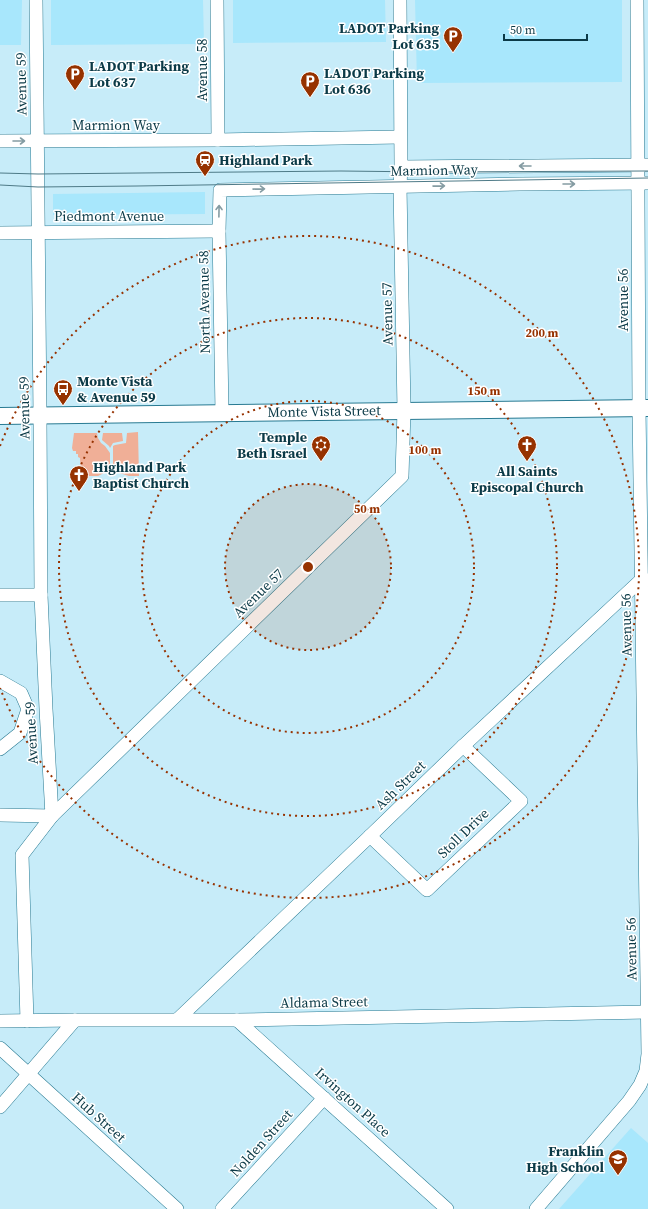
<svg xmlns="http://www.w3.org/2000/svg" width="648" height="1209" viewBox="0 0 648 1209" font-family="'Source Serif 4',serif">
<style>
.built{fill:#a8e7fc}
.grass{fill:#f0af97}
.lines{fill:none;stroke-linecap:round;stroke-linejoin:round}
.minor-casing{stroke:#287a92;stroke-width:14}
.tertiary-casing{stroke:#287a92;stroke-width:18}
.minor{stroke:#fff;stroke-width:13}
.tertiary{stroke:#fff;stroke-width:16}
.tram{stroke:#4e7a87;stroke-width:1}
.oneway{stroke:#859ca3}
.ring{fill:none;stroke:#963200;stroke-width:2;stroke-dasharray:2 4}
.labels{text-anchor:middle;dominant-baseline:central;stroke-width:3;stroke-linejoin:round;paint-order:stroke}
.poi-label{font-size:14px;font-weight:bold;fill:#0b3a47;stroke:#fff;text-anchor:start}
.street-label{font-size:14px;fill:#0b3a47;stroke:#fff}
.centre{fill:#963200;stroke:#fff;stroke-width:2}
.ring-label{font-size:12px;text-anchor:middle;font-weight:bold;fill:#963200;stroke:#fff;stroke-width:3;stroke-linejoin:round;paint-order:stroke}
</style>
<rect width="100%" height="100%" fill="#c7ecf9"/>
<!-- built -->
<g class="built">
<polygon points="0,0 22,0 21,45 0,45"/>
<polygon points="51,0 203,0 204,44 51,45"/>
<polygon points="233,0 385,0 386,42 233,43"/>
<polygon points="415,0 622,0 622,82 417,83"/>
<polygon points="205,192 205,214 53,215 53,194"/>
<polygon points="631,1128 648,1143 648,1209 559,1209"/>
</g>
<!-- grass -->
<g class="grass">
<polygon points="138,432 139,476 129,476 113,471 113,446 115,445 126,443 127,433"/>
<polygon points="74,433 97,433 98,438 101,443 105,446 110,453 110,470 98,476 81,476 80,458 78,457 78,454 76,454 76,451 73,451 72,448"/>
<polygon points="103,433 122,433 123,441 113,443 110,448 109,446 102,440"/>
</g>
<g class="lines">
<!-- minor casing -->
<g class="minor-casing">
<g id="minor">
<polyline points="217,0 218,140"/>
<polyline points="0,141 218,140 400,137"/>
<polyline points="401,167 648,165"/>
<polyline points="0,233 219,231"/>
<polyline points="222,413 219,231 220,190 520,184 648,183"/>
<polyline points="0,595 41,595"/>
<polyline points="0,681 21,693 28,709 20,733 0,749"/>
<polyline points="0,815 52,816 46,709 41,595 40,416 36,0"/>
<polyline points="370,836 427,890 521,801 463,746"/>
<polyline points="178,1019 370,836 461,748 641,580 647,580"/>
<polyline points="237,1020 447,1209"/>
<polyline points="0,1021 75,1020 237,1020 648,1012"/>
<polyline points="27,1021 22,855 52,816 402,476 404,410 400,186 401,167 400,0"/>
<polyline points="0,1048 177,1209"/>
<polyline points="0,1107 75,1020"/>
<polyline points="222,1209 324,1098"/>
<polyline points="536,1209 629,1101 640,1085 646,1071 648,1054 639,408 637,0"/>
</g>
</g>
<!-- tertiary casing -->
<g class="tertiary-casing">
<polyline id="tertiary" points="0,416 648,408"/>
</g>
<!-- minor -->
<use href="#minor" class="minor"/>
<!-- tertiary -->
<use href="#tertiary" class="tertiary"/>
<!-- tram -->
<g class="tram">
<polyline points="0,173 38,174 341,171 429,172 648,171"/>
<polyline points="0,185 38,187 137,186 648,178"/>
</g>
</g>
<!-- one-way arrows -->
<defs><path id="oneway-shaft" d="M-6 0H5M1.5-3L5.5 0L1.5 3" fill="none" stroke-width="1.6" stroke-linecap="round" stroke-linejoin="round"/></defs>
<g class="oneway">
<use href="#oneway-shaft" transform="translate(19 141)"/>
<use href="#oneway-shaft" transform="translate(525 166) rotate(180)"/>
<use href="#oneway-shaft" transform="translate(569 184)"/>
<use href="#oneway-shaft" transform="translate(439 186) rotate(-1)"/>
<use href="#oneway-shaft" transform="translate(259 189) rotate(-1)"/>
<use href="#oneway-shaft" transform="translate(219 211) rotate(-89)"/>
</g>
<!-- distance rings -->
<circle cx="308" cy="567" r="83" fill="#963200" fill-opacity=".12"/>
<g class="ring">
<circle cx="308" cy="567" r="83"/>
<circle cx="308" cy="567" r="166"/>
<circle cx="308" cy="567" r="249"/>
<path d="M0 446A331 331 0 1 1 0 688"/>
</g>
<!-- icons -->
<defs>
<g id="parking-pin" transform="scale(1)"><path d="M0 17L-7.5 6A9.5 9.5 0 1 1 7.5 6Z" fill="#963200" stroke="#fff"/><path d="M-3.5-5.5H1a3.5 3.5 0 0 1 0 7H-1V5.5H-3.5ZM-1-3.4V-.6H.8a1.4 1.4 0 0 0 0-2.8Z" fill="#fff"/></g>
<g id="station-pin" transform="scale(1)"><path d="M0 17L-7.5 6A9.5 9.5 0 1 1 7.5 6Z" fill="#963200" stroke="#fff"/><path d="M-3-6H3Q5-6 5-4V2Q5 4 3 4L4.5 6H3L1.5 4h-3L-3 6H-4.5L-3 4Q-5 4-5 2V-4Q-5-6-3-6ZM-3.5-4v3h7v-3ZM-3.5 1v1.5H-2V1ZM2 1v1.5H3.5V1Z" fill="#fff"/></g>
<g id="bus-pin" transform="scale(1)"><path d="M0 17L-7.5 6A9.5 9.5 0 1 1 7.5 6Z" fill="#963200" stroke="#fff"/><path d="M-5-6H5V4H4V6H2V4H-2V6H-4V4H-5ZM-3.5-4V0h7V-4ZM-3.5 1.2v1.5H-2V1.2ZM2 1.2v1.5H3.5V1.2Z" fill="#fff"/></g>
<g id="synagogue-pin" transform="scale(1)"><path d="M0 17L-7.5 6A9.5 9.5 0 1 1 7.5 6Z" fill="#963200" stroke="#fff"/><path d="M0-6.5L5.6 3.2H-5.6ZM0 6.5L5.6-3.2H-5.6Z" fill="#fff"/></g>
<g id="church-pin" transform="scale(1)"><path d="M0 17L-7.5 6A9.5 9.5 0 1 1 7.5 6Z" fill="#963200" stroke="#fff"/><path d="M-1.2-6h2.4v3.5h3.3v2.4h-3.3V6h-2.4V-.1h-3.3v-2.4h3.3Z" fill="#fff"/></g>
<g id="school-pin" transform="scale(1)"><path d="M0 17L-7.5 6A9.5 9.5 0 1 1 7.5 6Z" fill="#963200" stroke="#fff"/><path d="M0-5L7-2L0 1L-7-2ZM-4 1L0 2.5L4 1V4Q0 6-4 4Z" fill="#fff"/></g>
</defs>
<g fill-rule="evenodd">
<use href="#parking-pin" x="453" y="36"/>
<use href="#parking-pin" x="75" y="74"/>
<use href="#parking-pin" x="310" y="81"/>
<use href="#station-pin" x="205" y="160"/>
<use href="#bus-pin" x="63" y="389"/>
<use href="#synagogue-pin" x="321" y="445"/>
<use href="#church-pin" x="527" y="445"/>
<use href="#church-pin" x="79" y="475"/>
<use href="#school-pin" x="618" y="1159"/>
</g>
<g class="labels">
<!-- poi labels -->
<g class="poi-label">
<text x="439" y="28" text-anchor="end">LADOT Parking<tspan x="439" dy="16">Lot 635</tspan></text>
<text x="89" y="66">LADOT Parking<tspan x="89" dy="16">Lot 637</tspan></text>
<text x="324" y="73">LADOT Parking<tspan x="324" dy="16">Lot 636</tspan></text>
<text x="219" y="160">Highland Park</text>
<text x="77" y="381">Monte Vista<tspan x="77" dy="16">&amp; Avenue 59</tspan></text>
<text x="307" y="437" text-anchor="end">Temple<tspan x="307" dy="16">Beth Israel</tspan></text>
<text x="93" y="467">Highland Park<tspan x="93" dy="16">Baptist Church</tspan></text>
<text x="527" y="471" text-anchor="middle">All Saints<tspan x="527" dy="16">Episcopal Church</tspan></text>
<text x="604" y="1151" text-anchor="end">Franklin<tspan x="604" dy="16">High School</tspan></text>
</g>
<!-- street labels -->
<g class="street-label">
<text transform="translate(202 70) rotate(-90)">Avenue 58</text>
<text transform="translate(21 84) rotate(-91)">Avenue 59</text>
<text x="116" y="125">Marmion Way</text>
<text transform="translate(434 170) rotate(-1)">Marmion Way</text>
<text x="109" y="216">Piedmont Avenue</text>
<text transform="translate(623 300) rotate(-90)">Avenue 56</text>
<text transform="translate(204 302) rotate(-91)">North Avenue 58</text>
<text transform="translate(387 314) rotate(-91)">Avenue 57</text>
<text transform="translate(24 408) rotate(-91)">Avenue 59</text>
<text transform="translate(324 411) rotate(-1)">Monte Vista Street</text>
<text transform="translate(258 593) rotate(-44)">Avenue 57</text>
<text transform="translate(626 625) rotate(-91)">Avenue 56</text>
<text transform="translate(31 733) rotate(-93)">Avenue 59</text>
<text transform="translate(400 785) rotate(-44)">Ash Street</text>
<text transform="translate(463 833) rotate(-44)">Stoll Drive</text>
<text transform="translate(631 949) rotate(-91)">Avenue 56</text>
<text transform="translate(324 1002) rotate(-1)">Aldama Street</text>
<text transform="translate(353 1102) rotate(42)">Irvington Place</text>
<text transform="translate(99 1117) rotate(42)">Hub Street</text>
<text transform="translate(261 1143) rotate(-48)">Nolden Street</text>
</g>
</g>
<circle cx="308" cy="567" r="6" class="centre"/>
<g class="ring-label">
<text x="542" y="337">200 m</text>
<text x="484" y="395">150 m</text>
<text x="425" y="454">100 m</text>
<text x="367" y="513">50 m</text>
</g>
<!-- scale -->
<path d="M504 34v6h83v-6" fill="none" stroke="#0b3a47" stroke-width="2"/>
<text x="510" y="34" font-size="12" fill="#0b3a47" stroke="#ffffff" stroke-width="3" paint-order="stroke">50 m</text>
</svg>
